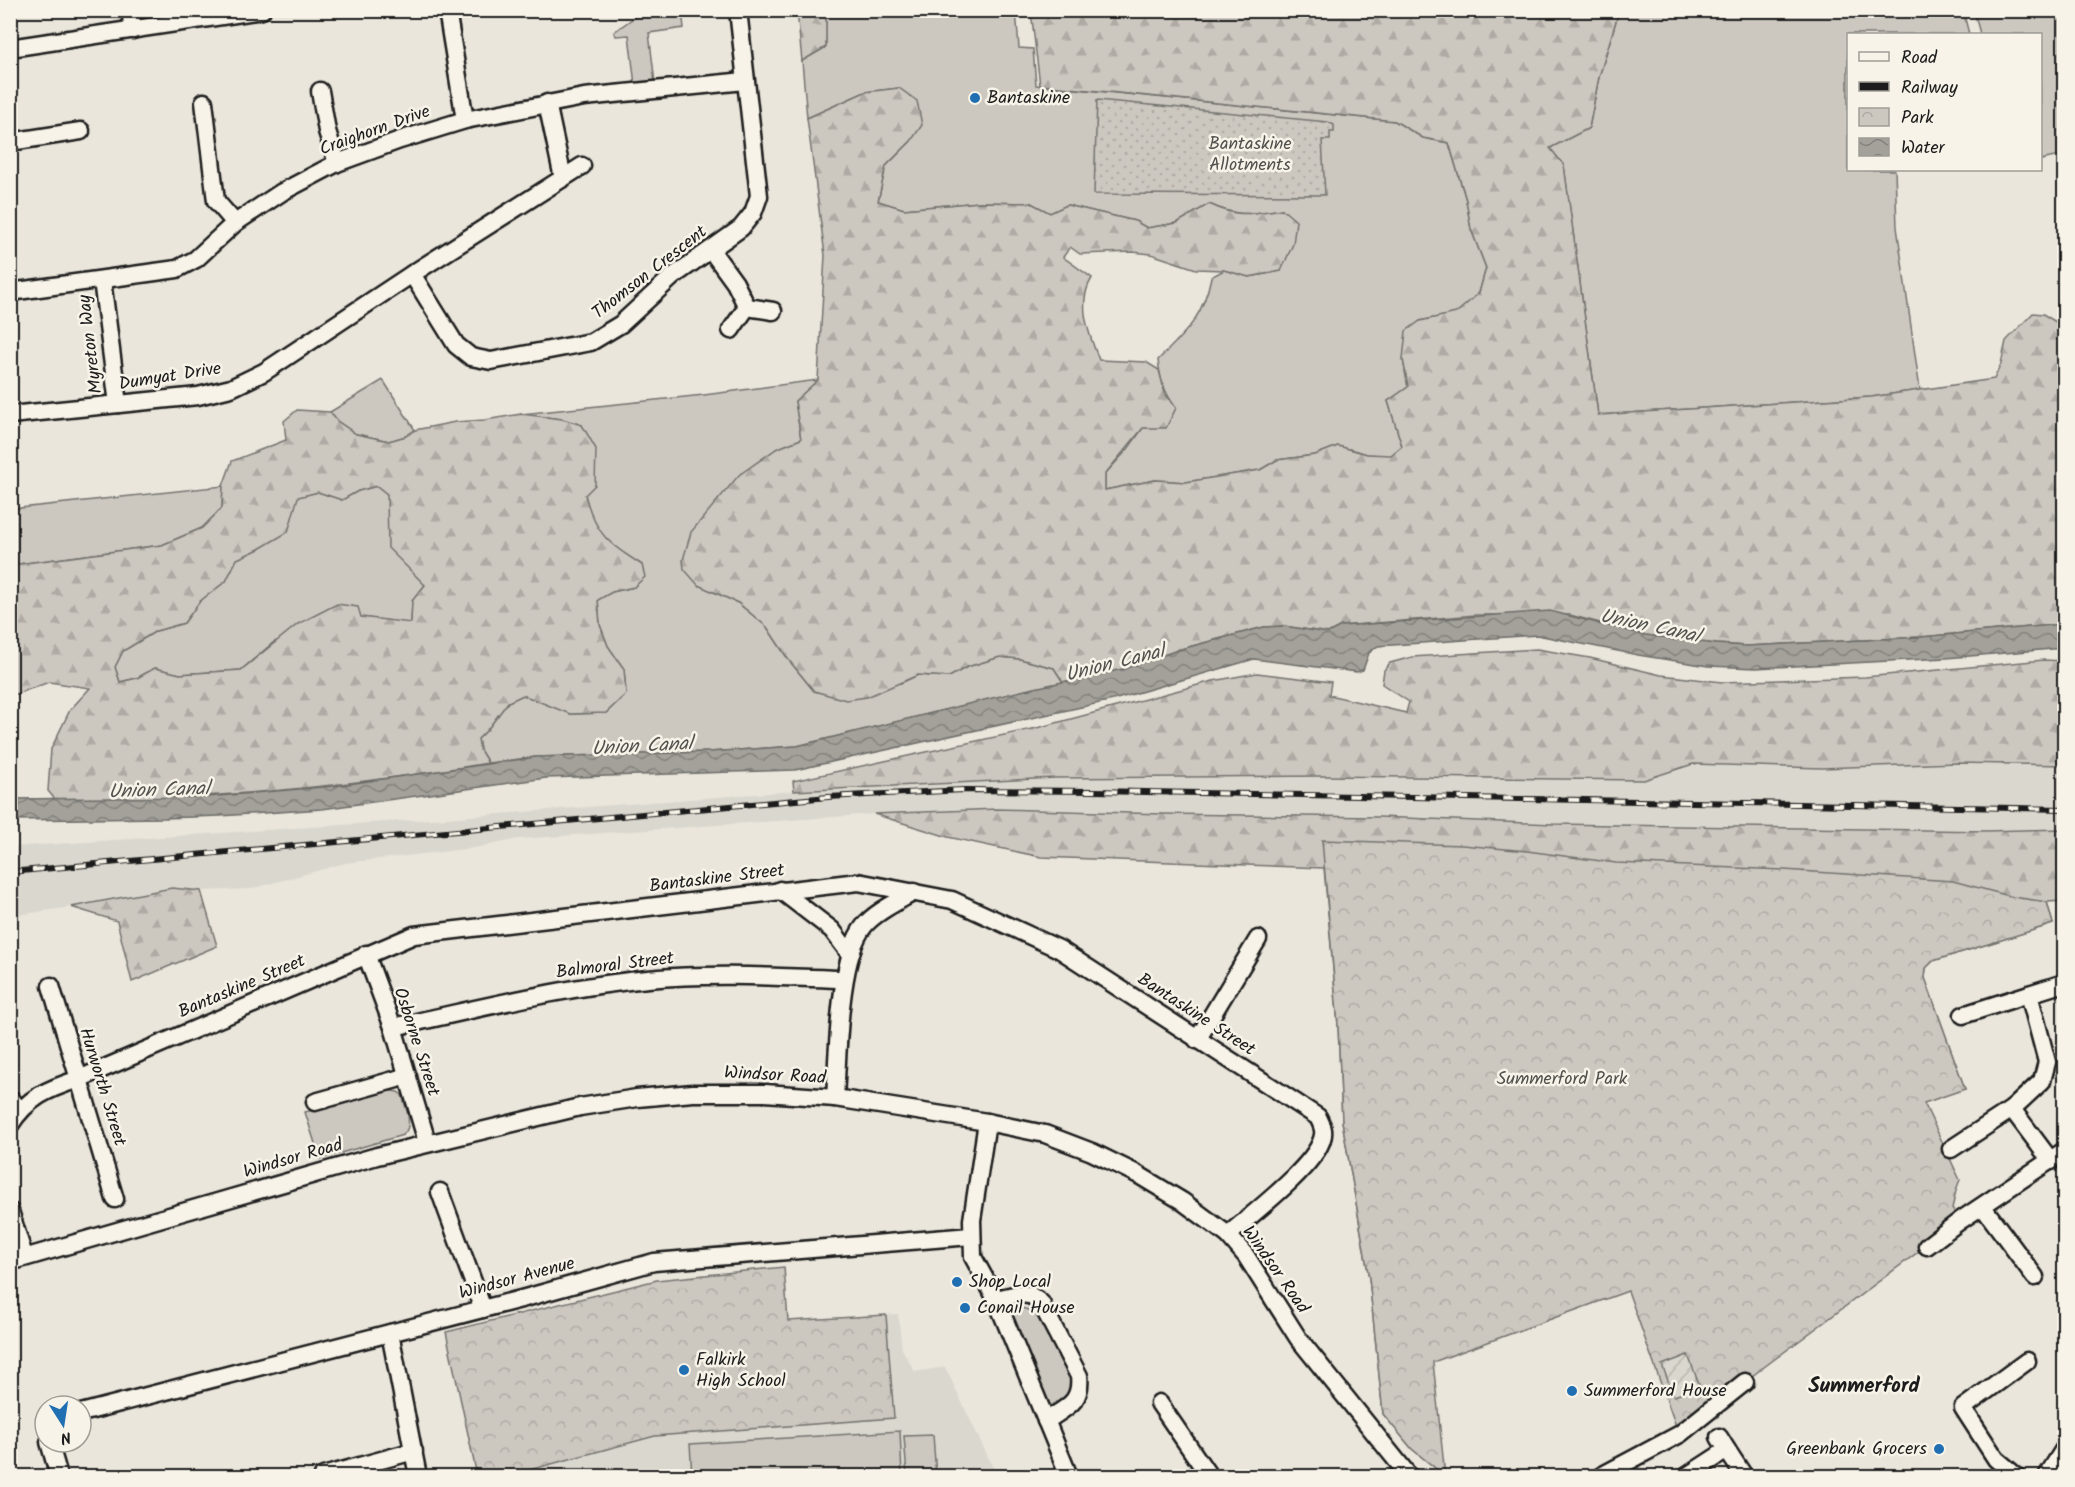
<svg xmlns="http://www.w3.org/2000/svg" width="2075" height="1487" viewBox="0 0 2075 1487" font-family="Kalam,sans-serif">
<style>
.built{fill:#dad7ce}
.industrial{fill:url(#industrial-furrows)}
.grass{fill:#ccc8c0;stroke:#74726e;stroke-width:1.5}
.forest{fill:url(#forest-firs);stroke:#74726e;stroke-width:1.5;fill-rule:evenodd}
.park{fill:url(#park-crowns);stroke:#74726e;stroke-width:1.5;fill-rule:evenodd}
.garden{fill:url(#garden-dots);stroke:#74726e;stroke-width:1.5}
.water{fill:url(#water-waves);stroke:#6d6c68;stroke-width:1.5}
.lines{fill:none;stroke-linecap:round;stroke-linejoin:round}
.minor-casing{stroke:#1c1c1c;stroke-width:21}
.minor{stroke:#f7f3e8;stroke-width:16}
.rail-casing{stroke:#1c1c1c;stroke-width:6}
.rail{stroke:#f7f3e8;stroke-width:4;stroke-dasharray:11;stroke-linecap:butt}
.poi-dot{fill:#1f6fb2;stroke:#f7f3e8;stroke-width:2}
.labels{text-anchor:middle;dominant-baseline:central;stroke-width:5;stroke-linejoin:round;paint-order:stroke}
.poi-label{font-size:18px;fill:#1c1c1c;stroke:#f7f3e8;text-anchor:start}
.street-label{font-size:18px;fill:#1c1c1c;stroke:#f7f3e8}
.park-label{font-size:18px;fill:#51504d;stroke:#f7f3e8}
.water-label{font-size:20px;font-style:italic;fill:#52514e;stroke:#f7f3e8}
.quarter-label{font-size:21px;font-weight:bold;fill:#1c1c1c;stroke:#f7f3e8}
</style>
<defs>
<pattern id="industrial-furrows" width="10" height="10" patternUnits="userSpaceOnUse" patternTransform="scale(1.5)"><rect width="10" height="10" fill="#dad7ce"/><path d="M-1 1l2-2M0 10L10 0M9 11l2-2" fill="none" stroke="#bab8b0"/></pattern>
<pattern id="forest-firs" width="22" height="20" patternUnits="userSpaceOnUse" patternTransform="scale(1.5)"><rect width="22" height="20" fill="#ccc8c0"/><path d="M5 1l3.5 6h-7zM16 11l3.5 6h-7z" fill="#afaba4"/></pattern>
<pattern id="park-crowns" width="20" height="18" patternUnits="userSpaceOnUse" patternTransform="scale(1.5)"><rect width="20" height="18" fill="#ccc8c0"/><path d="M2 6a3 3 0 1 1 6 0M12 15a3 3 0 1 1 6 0" fill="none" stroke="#afaba4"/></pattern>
<pattern id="garden-dots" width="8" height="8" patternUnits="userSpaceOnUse" patternTransform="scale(1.5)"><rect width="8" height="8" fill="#ccc8c0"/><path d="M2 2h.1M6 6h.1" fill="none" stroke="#afaba4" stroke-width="1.8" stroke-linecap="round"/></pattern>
<pattern id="water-waves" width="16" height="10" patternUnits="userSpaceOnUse" patternTransform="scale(1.5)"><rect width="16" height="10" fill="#a3a19a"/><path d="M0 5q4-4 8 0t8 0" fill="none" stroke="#84827d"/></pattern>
</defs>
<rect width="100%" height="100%" fill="#eae6dc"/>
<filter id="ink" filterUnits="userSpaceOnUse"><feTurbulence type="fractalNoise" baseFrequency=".0167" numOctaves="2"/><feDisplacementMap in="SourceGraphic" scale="12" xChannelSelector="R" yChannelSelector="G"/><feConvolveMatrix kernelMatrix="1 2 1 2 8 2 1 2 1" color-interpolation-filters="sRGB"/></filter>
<g filter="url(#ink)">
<!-- built -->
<g class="built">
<polygon points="1956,763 2064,765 2064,901 1953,881 1041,857 948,837 874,814 519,839 474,848 345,863 251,889 201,891 172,888 71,907 11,916 11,847 446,818 794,791 1056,778 1324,776 1644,780 1693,764 1822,768"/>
<polygon points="784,1267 788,1321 898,1314 902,1349 915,1372 945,1367 997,1476 476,1476 446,1332 657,1280"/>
</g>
<!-- industrial -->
<polygon class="industrial" points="1688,1355 1700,1387 1674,1396 1662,1365"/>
<!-- grass -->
<g class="grass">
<polygon points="643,11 682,11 684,28 649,33 655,83 635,85 629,35 616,36 614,32"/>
<path d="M826,11H1016L1019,48L1033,49L1036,85L1395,121L1423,138L1449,143L1466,200L1471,229L1486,268L1479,293L1456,314L1420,321L1403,359L1408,387L1388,401L1402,446L1391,456L1367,454L1338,446L1315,455L1277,460L1260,470L1186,482L1155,480L1105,490V474L1128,449L1143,428L1153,427L1176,408C1164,392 1160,379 1158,360C1186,332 1203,318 1211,277L1224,270L1249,277L1281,271L1282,209C1250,214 1239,218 1209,204L1177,223L1147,228L1135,221L1067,205L1050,213L1031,203L980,202L904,209L878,201L886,166L911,141L899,88L865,92L807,118L802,61L826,47Z"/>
<polygon points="1619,11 1963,11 1969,34 1848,34 1848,170 1895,170 1897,227 1920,390 1871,397 1598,415 1564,166 1550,148 1589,128 1599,77"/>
<polygon points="1974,11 2064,11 2064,155 2041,160 2040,34 1980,34"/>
<polygon points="383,380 415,430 406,436 389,441 356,434 337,421 330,412"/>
<path d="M818,380L795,401L801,439L776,449L698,585L738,603L767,627L788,659L814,691L901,683L918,675L949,677L967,667L1000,657L1020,659L1054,668L1063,682L797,746L709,752L536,757L488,763L480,750L478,739L487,730L508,702L523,695L571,714L606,713L626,694L624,669L608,646L600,625L598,599L612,592L634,587L642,565C630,557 614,549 604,538C578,510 583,460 582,425L562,419L521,414L704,395Z"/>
<polygon points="223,486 222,508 202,528 162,545 11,565 11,509"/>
<polygon points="377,486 387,494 409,568 425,585 412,601 411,624 360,617 274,642 241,670 180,674 155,668 137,678 120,682 115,667 123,651 156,631 184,623 200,601 226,581 237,559 259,549 298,497 318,492 342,500 358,491"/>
<path d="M385,1090L398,1092L402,1095C406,1109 414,1125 403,1135L320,1159L305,1112Z"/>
<polygon points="1019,1307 1035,1312 1071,1380 1070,1397 1048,1411 1010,1312"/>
<polygon points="900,1431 902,1476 692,1476 690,1444"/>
<polygon points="933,1435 936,1476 907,1476 904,1436"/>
</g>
<!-- forest -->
<g class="forest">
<polygon points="797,11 826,11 826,47 802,61"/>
<path d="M1031,11H1619L1599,77L1589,128L1550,148L1564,165L1598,415L1871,397L1994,379L2001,364L2006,341L2033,313L2043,314L2064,327V624L1921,637L1746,646L1716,644L1645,635L1570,615H1476L1341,626L1328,633L1284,626L1264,627L1181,649L1123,669L1063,682L1054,668L1020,659L1000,657L967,667L949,677L918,675L867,697L846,700L814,691L788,659L767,627L738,603L698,585L684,569L683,560L691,532L739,475L776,449L801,439L795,401L818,380L825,255L807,118L865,92L899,88L917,101L922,125L911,141L886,166L878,201L904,209L980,202L1031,203L1050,213L1067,205L1135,221L1147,228L1177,223L1209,204C1239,218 1250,214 1282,209L1296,221L1293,244L1281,271L1249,277L1224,270L1196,269L1151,254L1133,252L1080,254L1070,247L1063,257L1092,278C1076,304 1089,334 1099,360L1146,362L1159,370L1165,394L1176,408L1166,428H1143L1105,474V490L1155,480L1186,482L1260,470L1277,460L1315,455L1338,446L1367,454L1391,455L1402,446L1388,401L1408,387L1403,359L1406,331L1420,321L1456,313L1479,293L1486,268L1471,229L1466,200L1449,143L1423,138L1395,121L1040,85Z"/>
<path d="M297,410L330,412L337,421L356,434L389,441L406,436L415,430L455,422L485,420L521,414L562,419L582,425L596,449L595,485L585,495C596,535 608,543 642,565L645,577L634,587L612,592L598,600L600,625L608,646L624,669L626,694L606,713L570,714L523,695L508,702L487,730L478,739L480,750L488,763C345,787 201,802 55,799L48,791L51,749L70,710L90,688L49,682L11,696V565L162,545L202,528L222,508L223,486L232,461L286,440L284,421ZM377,486L387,494L388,548L425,585L412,601L411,623L361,617L358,607L337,604L298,624L241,670L180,674L155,668L137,678L120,682L115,667L123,651L156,631L184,623L200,601L226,581L237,559L259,549L288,532L298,497L318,492L342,500L358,491Z"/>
<polygon points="1537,649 1590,658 1661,675 1722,682 1865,677 2044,660 2064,661 2064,765 1956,763 1822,768 1693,764 1644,780 1324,776 1056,778 794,791 793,781 1041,727 1213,681 1257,673 1331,682 1329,695 1406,713 1409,702 1382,684 1384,670 1390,663 1412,657"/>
<polygon points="997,809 1162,814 1379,817 1553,824 1986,831 2064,829 2064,901 2047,902 2053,924 1933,961 1926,968 1925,978 1965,1089 1391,1141 1445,1476 1412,1449 1383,1414 1369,1278 1342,1121 1338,1025 1324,868 1041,857 948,837 874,814"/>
<polygon points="172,888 201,891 217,946 132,982 117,921 71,907"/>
</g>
<!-- park -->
<g class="park">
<path d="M1322,840L1462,845L1527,851L1616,863L1784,870L1953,881L2013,897L2047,902L2053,924L1933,961L1926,968L1925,978L1965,1089L1924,1103L1960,1180C1955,1190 1955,1198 1952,1208L1961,1220L1740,1385L1677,1429L1628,1291L1433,1362L1445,1476L1412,1449L1383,1414L1369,1278L1342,1121L1338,1025ZM1688,1355L1700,1387L1674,1396L1662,1365Z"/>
<polygon points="784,1267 788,1321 886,1315 894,1418 655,1436 507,1476 477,1476 446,1332 657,1280"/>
</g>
<!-- garden -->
<polygon class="garden" points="1097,100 1328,122 1334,125 1334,132 1330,132 1330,140 1322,140 1325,195 1094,194"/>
<!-- water -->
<polygon class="water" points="1550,611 1645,635 1716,644 1746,646 1921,637 2064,624 2064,648 1946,658 1756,668 1708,666 1638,655 1537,635 1378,646 1369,653 1363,670 1357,672 1254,659 1113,700 795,770 546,778 322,809 220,816 164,818 11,820 11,799 207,797 334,786 536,757 709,752 797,746 1025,690 1123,669 1181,649 1264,627 1284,626 1328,633 1341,626"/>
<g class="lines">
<!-- minor casing -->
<g class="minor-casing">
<g id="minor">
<polyline points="130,10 133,30"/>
<polyline points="447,10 465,120"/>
<polyline points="10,48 262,10"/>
<polyline points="320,91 327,131 337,163"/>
<polyline points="204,102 216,201 235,223"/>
<polyline points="547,103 563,178"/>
<polyline points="10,142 81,131"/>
<polyline points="711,250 735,283 747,307"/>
<polyline points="412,274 456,345 471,357 491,361 591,342 621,324 672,277 741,228 753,213 759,196 738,10"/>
<polyline points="102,280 118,404"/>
<polyline points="10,292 177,269 196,259 235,223 282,192 337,163 400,140 465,120 584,97 745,81"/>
<polyline points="731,330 747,307 773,311"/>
<polyline points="10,415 198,396 231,388 264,372 412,274 582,166"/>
<polyline points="780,890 832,930 850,954"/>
<polyline points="366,954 393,1027 427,1142"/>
<polyline points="51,986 115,1199"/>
<polyline points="1963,1015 2029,994"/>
<path d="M393,1027C478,1009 562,987 648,979C713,973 779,977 844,979"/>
<polyline points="1197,1040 1258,939"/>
<polyline points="10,1098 20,1110"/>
<path d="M835,1098C838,1056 838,958 864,926C875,912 899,901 914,892"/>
<polyline points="315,1102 408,1076"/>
<polyline points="2012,1109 2051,1161"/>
<polyline points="987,1122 972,1220 973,1257 996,1299 1069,1476"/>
<path d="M10,1125C28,1097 48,1089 79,1079L414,935L858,882L952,900L1059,949L1318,1117C1322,1125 1325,1131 1322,1139C1315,1166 1251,1215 1228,1235"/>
<polyline points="1951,1149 2012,1109 2042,1081 2047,1062 2029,994 2064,983"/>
<polyline points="440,1192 483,1309"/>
<polyline points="1983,1207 2035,1277"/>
<polyline points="10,1211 24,1256"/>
<polyline points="1927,1246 1961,1220 2064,1151"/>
<polyline points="10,1262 377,1156 580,1107 637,1098 693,1093 765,1093 835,1098 987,1122 1045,1134 1092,1152 1137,1174 1182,1201 1228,1235 1246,1256 1298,1338 1409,1476"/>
<path d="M996,1299L1018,1294L1030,1295L1041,1303L1079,1376C1082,1403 1066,1407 1046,1421"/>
<polyline points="390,1333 418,1476"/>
<polyline points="1159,1403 1209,1476"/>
<polyline points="81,1413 525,1298 654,1262 971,1236"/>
<polyline points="1719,1437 1727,1450"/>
<polyline points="49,1442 59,1476"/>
<polyline points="323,1476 414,1451"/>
<polyline points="1601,1476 1680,1434 1745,1382"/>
<polyline points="1687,1476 1727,1450 1744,1476"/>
<polyline points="2016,1476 1996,1459 1963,1408 2027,1361"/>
<polyline points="2047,1476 2064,1449"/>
</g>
</g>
<!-- minor -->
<use href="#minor" class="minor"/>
<!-- rail casing -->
<g class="rail-casing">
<polyline id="rail" points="10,872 828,797 964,790 1093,791 2064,809"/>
</g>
<!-- rail -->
<use href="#rail" class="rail"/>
</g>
</g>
<!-- markers -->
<g class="poi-dot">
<circle cx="975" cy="98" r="6"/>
<circle cx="957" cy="1282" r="6"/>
<circle cx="965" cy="1308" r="6"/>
<circle cx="684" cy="1370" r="6"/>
<circle cx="1572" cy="1391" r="6"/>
<circle cx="1939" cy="1449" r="6"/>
</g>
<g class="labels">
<!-- poi labels -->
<g class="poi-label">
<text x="987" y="98">Bantaskine</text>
<text x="969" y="1282">Shop Local</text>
<text x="977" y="1308">Conail House</text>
<text x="696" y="1360">Falkirk<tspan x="696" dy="21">High School</tspan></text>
<text x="1584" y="1391">Summerford House</text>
<text x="1927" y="1449" text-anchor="end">Greenbank Grocers</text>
</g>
<!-- street labels -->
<g class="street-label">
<text transform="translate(375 131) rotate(-20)">Craighorn Drive</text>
<text transform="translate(650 273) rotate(-38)">Thomson Crescent</text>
<text transform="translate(91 344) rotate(-97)">Myreton Way</text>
<text transform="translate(170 377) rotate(-9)">Dumyat Drive</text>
<text transform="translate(717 879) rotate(-7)">Bantaskine Street</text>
<text transform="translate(615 966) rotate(-7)">Balmoral Street</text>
<text transform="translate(242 987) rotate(-23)">Bantaskine Street</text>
<text transform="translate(1196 1015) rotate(33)">Bantaskine Street</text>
<text transform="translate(416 1042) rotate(72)">Osborne Street</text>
<text transform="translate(775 1076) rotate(3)">Windsor Road</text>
<text transform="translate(102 1087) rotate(73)">Hurworth Street</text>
<text transform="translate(293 1159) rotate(-16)">Windsor Road</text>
<text transform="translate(1275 1270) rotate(55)">Windsor Road</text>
<text transform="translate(517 1279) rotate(-15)">Windsor Avenue</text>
</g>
<!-- park labels -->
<g class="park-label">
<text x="1250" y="144">Bantaskine<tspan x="1250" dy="21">Allotments</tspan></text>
<text x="1562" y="1079">Summerford Park</text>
</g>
<!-- water labels -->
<g class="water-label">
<text transform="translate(1650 627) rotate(12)">Union Canal</text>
<text transform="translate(1115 664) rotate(-14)">Union Canal</text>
<text transform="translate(642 747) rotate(-3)">Union Canal</text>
<text transform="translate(159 791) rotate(-2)">Union Canal</text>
</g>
<!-- quarter labels -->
<g class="quarter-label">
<text x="1864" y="1386">Summerford</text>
</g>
</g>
<!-- margin -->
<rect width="2075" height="1487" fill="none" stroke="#f7f3e8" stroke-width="36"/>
<rect x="18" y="18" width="2039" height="1451" fill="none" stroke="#1c1c1c" stroke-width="2" filter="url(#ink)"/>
<!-- legend -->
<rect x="1847" y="33" width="195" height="138" fill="#f7f3e8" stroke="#9f9d96" stroke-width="1.5"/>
<rect x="1859" y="52" width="30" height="9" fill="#f7f3e8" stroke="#9f9d96" stroke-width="1.5"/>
<text x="1901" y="63" font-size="18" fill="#1c1c1c">Road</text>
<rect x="1859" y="82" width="30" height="9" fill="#1c1c1c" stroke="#9f9d96" stroke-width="1.5"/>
<text x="1901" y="93" font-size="18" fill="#1c1c1c">Railway</text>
<rect x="1859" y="108" width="30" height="18" fill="url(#park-crowns)" stroke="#9f9d96" stroke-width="1.5"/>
<text x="1901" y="123" font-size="18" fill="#1c1c1c">Park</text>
<rect x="1859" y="138" width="30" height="18" fill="url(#water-waves)" stroke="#9f9d96" stroke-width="1.5"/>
<text x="1901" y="153" font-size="18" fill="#1c1c1c">Water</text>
<!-- north arrow -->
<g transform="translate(63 1424) rotate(168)"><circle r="28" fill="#f7f3e8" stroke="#9f9d96" stroke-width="1.5"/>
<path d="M0-4.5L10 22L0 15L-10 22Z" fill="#1f6fb2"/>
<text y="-9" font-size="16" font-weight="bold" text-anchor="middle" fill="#1c1c1c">N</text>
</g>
</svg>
